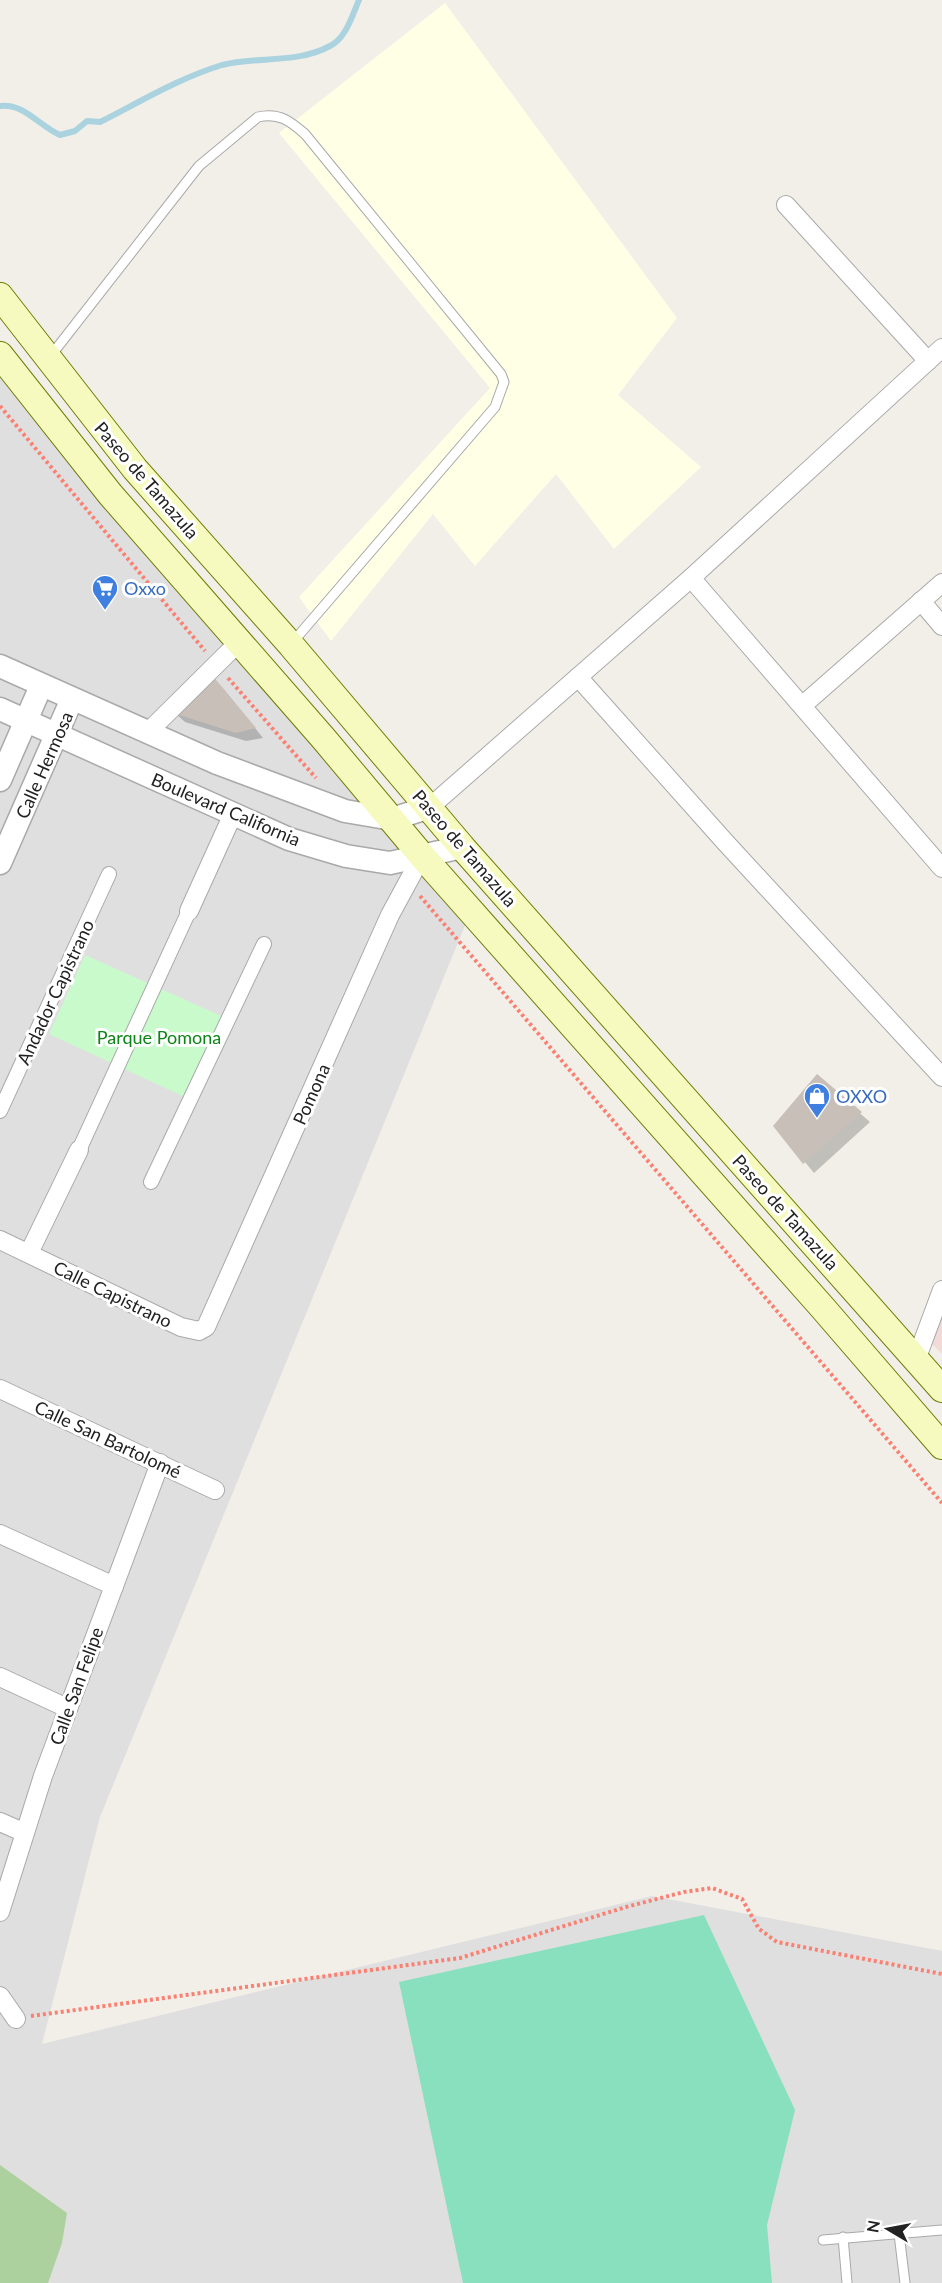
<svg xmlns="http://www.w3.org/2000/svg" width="942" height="2283" viewBox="0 0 942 2283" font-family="Lato,sans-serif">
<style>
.residential{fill:#e0dfdf}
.commercial{fill:#f2dad9}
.education{fill:#ffffe5}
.forest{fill:#add19e}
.park{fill:#c8facc}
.pitch{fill:#88e0be}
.shadow{fill:#0003}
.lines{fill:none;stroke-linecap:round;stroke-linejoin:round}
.stream{stroke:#aad3df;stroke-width:6}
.building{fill:#c7bfb8}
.service-casing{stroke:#a9a9a9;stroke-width:11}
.pedestrian-casing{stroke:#a9a9a9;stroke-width:16}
.minor-casing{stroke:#a9a9a9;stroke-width:20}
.tertiary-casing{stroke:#a9a9a9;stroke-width:25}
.secondary-casing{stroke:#707d05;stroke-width:28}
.path{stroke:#fa8072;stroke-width:4;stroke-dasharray:3 3;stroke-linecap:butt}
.service{stroke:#fff;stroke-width:9}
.pedestrian{stroke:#fff;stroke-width:14}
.minor{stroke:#fff;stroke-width:18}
.tertiary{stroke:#fff;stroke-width:22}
.secondary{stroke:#f7fabf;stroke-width:26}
.labels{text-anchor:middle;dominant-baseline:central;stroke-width:6;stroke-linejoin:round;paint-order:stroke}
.street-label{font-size:18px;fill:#222;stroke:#fff}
.shop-label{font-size:18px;fill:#366cbe;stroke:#fff;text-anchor:start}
.park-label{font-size:18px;fill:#0c8416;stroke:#fff}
</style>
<rect width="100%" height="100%" fill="#f2efe9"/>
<!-- residential -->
<polygon class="residential" points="0,361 466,923 100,1817 42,2044 652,1896 942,1951 942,2283 0,2283"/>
<!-- commercial -->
<polygon class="commercial" points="942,1301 942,1354 925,1337"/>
<!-- education -->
<polygon class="education" points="445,3 677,318 618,395 701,467 614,549 556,474 475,566 433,514 331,641 299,597 490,388 279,133"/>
<!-- forest -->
<polygon class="forest" points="0,2165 67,2213 62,2243 48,2283 0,2283"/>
<!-- park -->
<polygon class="park" points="85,955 228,1019 189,1099 49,1034"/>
<!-- pitch -->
<polygon class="pitch" points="704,1915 795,2110 767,2225 772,2283 463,2283 399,1982"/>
<!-- shadow -->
<g class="shadow">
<polygon points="221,686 263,738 246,741 185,722 175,713"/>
<polygon points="817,1076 870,1122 814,1173 775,1126"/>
</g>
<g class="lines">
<!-- stream -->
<path class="stream" d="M0,106C24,103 39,126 60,135L75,131L87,121L100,122C140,102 179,78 222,65C257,56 297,64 330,46C346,38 352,16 359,0"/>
</g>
<!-- building -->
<g class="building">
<polygon points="212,675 256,728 236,733 173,713"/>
<polygon points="817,1074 862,1112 803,1164 773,1126"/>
</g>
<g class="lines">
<!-- service casing -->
<g class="service-casing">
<g id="service">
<path d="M49,358L199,166L258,117C279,112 290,121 305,134L501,374L504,382L495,407L292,643"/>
<polyline points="899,2234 905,2283"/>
<polyline points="843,2237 847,2283"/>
<polyline points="823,2240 942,2230"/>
</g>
</g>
<!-- pedestrian casing -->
<g class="pedestrian-casing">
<g id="pedestrian">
<polyline points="0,1111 109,874"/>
<polyline points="79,1150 189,911"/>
<polyline points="151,1182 264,944"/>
</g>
</g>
<!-- minor casing -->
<g class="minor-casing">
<g id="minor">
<polyline points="786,205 928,361"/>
<polyline points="691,578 942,868"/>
<polyline points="921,601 942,626"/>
<polyline points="578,677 726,843 942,1077"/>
<polyline points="803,705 942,583"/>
<polyline points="148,732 239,642"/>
<polyline points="430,807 691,578 942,348"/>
<polyline points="189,911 233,814"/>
<polyline points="0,1240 181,1327 199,1331 206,1327 390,915 422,856"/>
<polyline points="29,1253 79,1150"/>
<polyline points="916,1360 942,1290"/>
<polyline points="0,1389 215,1490"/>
<polyline points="0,1534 114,1586"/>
<polyline points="0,1677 67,1708"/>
<polyline points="0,1822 23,1832"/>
<polyline points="0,1912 43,1776 160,1463"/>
<polyline points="0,1996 16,2019"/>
</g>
</g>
<!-- tertiary casing -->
<g class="tertiary-casing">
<g id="tertiary">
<polyline points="0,666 217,763 345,811 392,819 430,807"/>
<polyline points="0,709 289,839 346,856 390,863 462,847"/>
<polyline points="0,780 41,686"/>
<polyline points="0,863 72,699"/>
</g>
</g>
<!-- secondary casing -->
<g class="secondary-casing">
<g id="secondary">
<polyline points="0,296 135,469 291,645 462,847 942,1389"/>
<polyline points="0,355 110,494 324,739 422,856 822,1307 942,1446"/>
</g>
</g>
<!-- path -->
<g class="path">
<polyline points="0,406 205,651"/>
<polyline points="228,678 316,778"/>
<polyline points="420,896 942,1503"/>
<polyline points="31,2016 460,1958 626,1907 684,1892 712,1888 742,1899 759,1929 777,1942 942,1974"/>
</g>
<!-- service -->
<use href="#service" class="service"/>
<!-- pedestrian -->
<use href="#pedestrian" class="pedestrian"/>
<!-- minor -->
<use href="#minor" class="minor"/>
<!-- tertiary -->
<use href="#tertiary" class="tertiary"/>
<!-- secondary -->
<use href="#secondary" class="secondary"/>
</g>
<!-- icons -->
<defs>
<g id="supermarket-pin" transform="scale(1.35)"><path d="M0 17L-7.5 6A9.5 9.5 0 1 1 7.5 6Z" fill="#3f7fe0" stroke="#fff"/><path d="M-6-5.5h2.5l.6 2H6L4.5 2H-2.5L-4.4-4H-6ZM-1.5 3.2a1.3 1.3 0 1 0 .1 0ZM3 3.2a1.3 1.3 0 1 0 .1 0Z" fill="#fff"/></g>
<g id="shop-pin" transform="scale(1.35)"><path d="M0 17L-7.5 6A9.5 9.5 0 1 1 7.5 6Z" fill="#3f7fe0" stroke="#fff"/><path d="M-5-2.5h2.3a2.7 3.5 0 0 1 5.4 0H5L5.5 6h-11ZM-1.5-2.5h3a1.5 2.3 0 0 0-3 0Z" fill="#fff"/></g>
</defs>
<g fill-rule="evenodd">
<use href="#supermarket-pin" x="105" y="588"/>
<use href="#shop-pin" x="817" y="1096"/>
</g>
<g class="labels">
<!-- street labels -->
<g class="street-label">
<text transform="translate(147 480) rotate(49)">Paseo de Tamazula</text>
<text transform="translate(44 765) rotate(-66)">Calle Hermosa</text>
<text transform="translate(226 809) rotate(23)">Boulevard California</text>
<text transform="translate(465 848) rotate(49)">Paseo de Tamazula</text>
<text transform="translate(55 992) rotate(-65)">Andador Capistrano</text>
<text transform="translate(311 1094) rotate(-66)">Pomona</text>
<text transform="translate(786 1212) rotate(48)">Paseo de Tamazula</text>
<text transform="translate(113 1294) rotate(26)">Calle Capistrano</text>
<text transform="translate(108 1439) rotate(25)">Calle San Bartolomé</text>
<text transform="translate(76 1686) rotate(-70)">Calle San Felipe</text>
</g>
<!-- shop labels -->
<g class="shop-label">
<text x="124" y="588">Oxxo</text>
<text x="836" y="1096">OXXO</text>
</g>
<!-- park labels -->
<g class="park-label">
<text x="159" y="1037">Parque Pomona</text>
</g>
</g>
<!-- north arrow -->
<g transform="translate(888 2229) rotate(280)" stroke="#ffffff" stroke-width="4.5" paint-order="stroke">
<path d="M0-4.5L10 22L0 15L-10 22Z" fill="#222222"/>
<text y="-9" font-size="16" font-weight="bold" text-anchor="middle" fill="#222222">N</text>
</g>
</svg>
